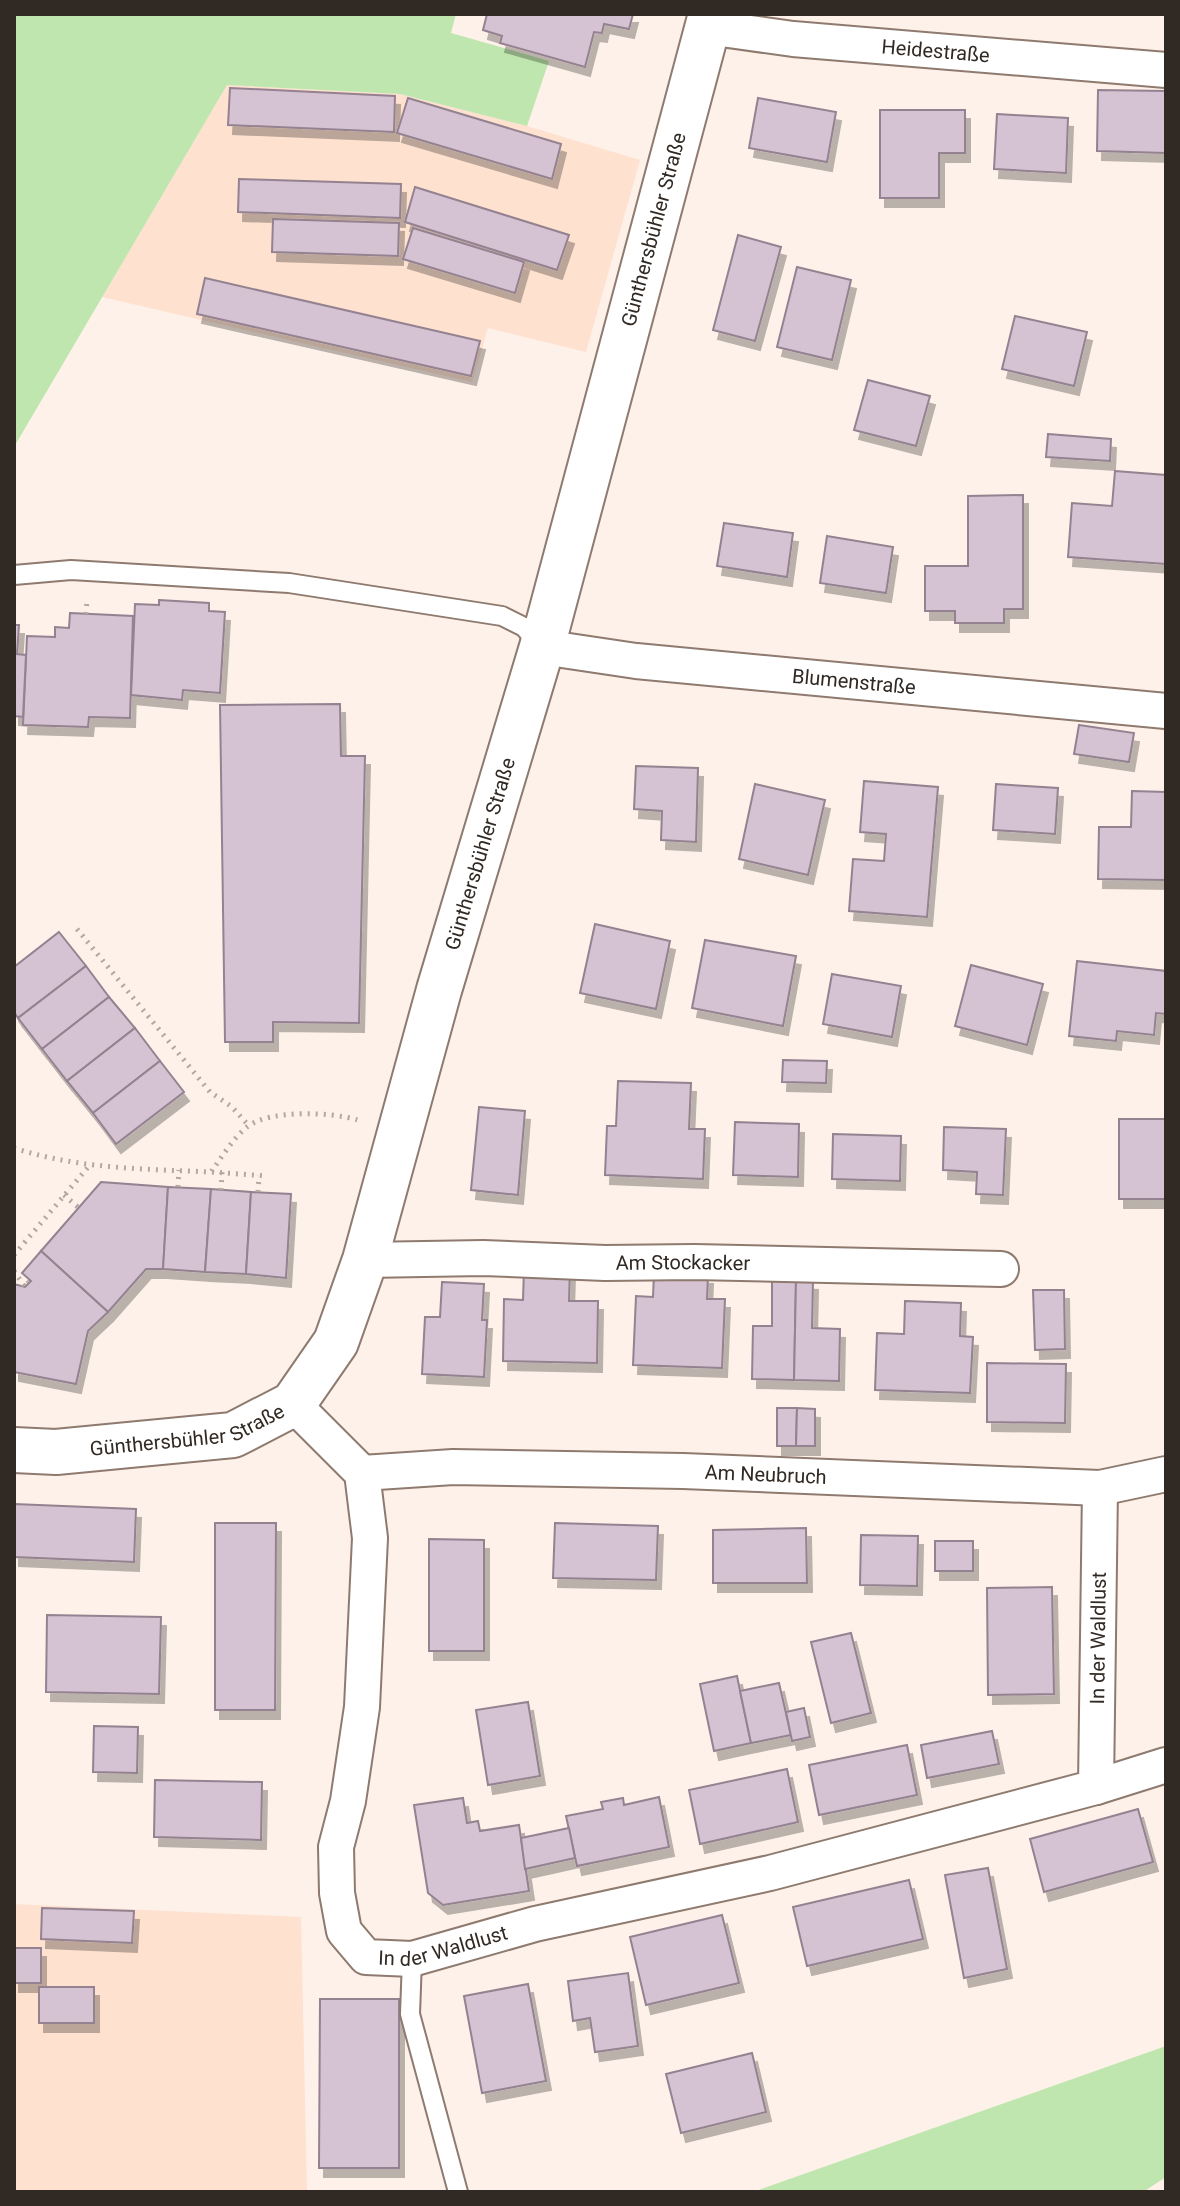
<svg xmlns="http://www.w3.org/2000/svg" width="1180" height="2206" viewBox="0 0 1180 2206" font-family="Roboto,sans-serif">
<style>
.built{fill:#fee1cf}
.green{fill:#bfe6af}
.building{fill:#d5c2d2;stroke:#948291;stroke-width:2;filter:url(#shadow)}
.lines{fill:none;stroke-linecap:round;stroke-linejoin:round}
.lane-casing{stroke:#8e7a6e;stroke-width:22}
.street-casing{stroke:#8e7a6e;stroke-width:38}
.secondary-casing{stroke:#8e7a6e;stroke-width:48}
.path{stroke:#b3a8a0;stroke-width:5;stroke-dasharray:2 6;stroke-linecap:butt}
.lane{stroke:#fff;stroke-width:18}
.street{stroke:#fff;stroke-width:34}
.secondary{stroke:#fff;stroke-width:44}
.labels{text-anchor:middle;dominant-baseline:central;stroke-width:7;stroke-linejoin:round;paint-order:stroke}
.street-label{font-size:20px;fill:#312923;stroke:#fff}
</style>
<defs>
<filter id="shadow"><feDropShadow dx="5" dy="9" stdDeviation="0" flood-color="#0004"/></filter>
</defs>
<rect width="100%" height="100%" fill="#fef1e9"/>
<!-- built -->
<g class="built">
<polygon points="227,85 400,94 527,126 640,160 586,352 488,328 472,382 102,297"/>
<polygon points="14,1904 301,1917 307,2192 14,2192"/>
</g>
<!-- green -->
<g class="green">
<polygon points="14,14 456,14 451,33 549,61 527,126 400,94 227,85 14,447"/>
<polygon points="1166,2046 1166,2177 1143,2192 753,2192"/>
</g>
<!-- building -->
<g class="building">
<polygon points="487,14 633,14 629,29 604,24 602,33 594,32 585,67 500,43 502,36 483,30"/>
<polygon points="230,88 395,96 394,132 228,125"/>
<polygon points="1098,90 1166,91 1166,153 1097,151"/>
<polygon points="408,98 561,144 552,179 397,133"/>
<polygon points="758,98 836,112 827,162 749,148"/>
<polygon points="880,110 965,110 965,153 939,153 939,198 880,198"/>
<polygon points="997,114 1068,118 1066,173 994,169"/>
<polygon points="239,179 401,184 400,218 238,212"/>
<polygon points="415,187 569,235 557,270 405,222"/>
<polygon points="273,219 399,223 398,256 272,252"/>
<polygon points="413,228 524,262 515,293 403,259"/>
<polygon points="738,235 781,247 755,341 713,330"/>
<polygon points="797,267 851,280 832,360 777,347"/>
<polygon points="205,278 480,341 471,376 197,314"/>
<polygon points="1015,316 1087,332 1074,386 1002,369"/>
<polygon points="868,380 930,396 916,446 854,430"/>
<polygon points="1048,434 1111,439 1110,461 1046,457"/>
<polygon points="1115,471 1166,475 1166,564 1068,557 1072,503 1112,506"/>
<polygon points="1023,495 1023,609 1004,609 1004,623 955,623 955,611 925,611 925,566 968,566 968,496"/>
<polygon points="724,523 793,533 787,577 717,566"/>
<polygon points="827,536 893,547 886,593 820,583"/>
<polygon points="159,600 209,603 209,611 225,612 220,693 183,690 182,700 131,695 135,604 159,605"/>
<polygon points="70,613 133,616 130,718 89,717 88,727 23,725 27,636 55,637 55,627 69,628"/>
<polygon points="14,625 19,625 17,654 26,655 23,717 14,716"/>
<polygon points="340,704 341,756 365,756 359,1023 273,1022 273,1042 225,1042 220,705"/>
<polygon points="1079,725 1134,733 1129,762 1074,754"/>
<polygon points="636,766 698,768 696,842 661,840 662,811 634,809"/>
<polygon points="864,781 938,787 927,917 849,911 853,859 884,861 886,834 860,832"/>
<polygon points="755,784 825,800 808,875 739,859"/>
<polygon points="996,784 1058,788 1055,834 993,830"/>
<polygon points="1132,791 1166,792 1166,880 1098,879 1099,827 1131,827"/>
<polygon points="595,924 670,941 656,1009 580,993"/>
<polygon points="59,932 86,966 18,1018 14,1012 14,967"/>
<polygon points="705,940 796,956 783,1026 692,1008"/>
<polygon points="1077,961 1166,971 1166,1014 1156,1013 1154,1035 1117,1031 1116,1041 1069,1036"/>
<polygon points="971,965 1043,984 1027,1045 955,1026"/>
<polygon points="86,966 109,997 42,1049 18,1018"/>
<polygon points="832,974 901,986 892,1037 823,1024"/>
<polygon points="109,997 135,1028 67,1081 42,1049"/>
<polygon points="135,1028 160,1061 93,1113 67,1081"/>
<polygon points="783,1060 827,1061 826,1083 782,1082"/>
<polygon points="160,1061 184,1092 116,1144 93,1113"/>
<polygon points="618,1081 691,1083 689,1129 705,1129 703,1179 605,1175 607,1126 616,1126"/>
<polygon points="479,1107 525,1111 518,1195 471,1190"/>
<rect x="1119" y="1119" width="47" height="80"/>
<polygon points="735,1122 799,1124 798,1177 733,1175"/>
<polygon points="944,1127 1006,1129 1003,1195 976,1194 977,1172 943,1170"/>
<polygon points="833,1134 901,1136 900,1181 832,1179"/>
<polygon points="101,1182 168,1187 163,1269 146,1269 108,1312 41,1251"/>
<polygon points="168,1187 211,1189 205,1272 163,1269"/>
<polygon points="211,1189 251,1192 246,1274 205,1272"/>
<polygon points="251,1192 291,1194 286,1278 246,1274"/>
<polygon points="41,1251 108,1312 88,1331 76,1384 14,1372 14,1284 25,1287 31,1281 22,1273"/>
<polygon points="524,1268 570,1268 569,1301 598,1301 597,1363 503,1361 504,1299 523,1300"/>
<polygon points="654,1273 708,1275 707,1299 725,1299 722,1368 633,1365 636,1296 653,1297"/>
<polygon points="772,1280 796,1280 794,1380 752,1379 753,1326 772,1326"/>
<polygon points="796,1280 813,1281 812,1328 840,1329 839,1381 794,1380"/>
<polygon points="442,1282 484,1284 482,1320 487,1320 484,1377 422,1374 425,1317 440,1317"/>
<polygon points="1033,1290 1064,1290 1065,1349 1035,1350"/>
<polygon points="905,1301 961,1303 960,1336 973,1337 970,1393 875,1390 877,1333 904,1334"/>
<polygon points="987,1363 1066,1364 1065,1423 987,1422"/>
<polygon points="777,1408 797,1408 796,1446 777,1446"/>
<polygon points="797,1408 815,1409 815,1446 796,1446"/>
<polygon points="14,1504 136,1509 134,1562 14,1557"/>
<polygon points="215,1523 276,1523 275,1710 215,1710"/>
<polygon points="555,1523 658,1526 656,1580 553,1578"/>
<polygon points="806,1528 807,1583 713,1583 713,1530"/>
<polygon points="861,1535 918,1536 917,1586 860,1585"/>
<polygon points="429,1539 484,1540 484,1651 429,1651"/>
<rect x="935" y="1541" width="38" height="30"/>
<polygon points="1052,1587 1054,1694 988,1695 987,1588"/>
<polygon points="47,1615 161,1617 159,1694 46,1692"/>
<polygon points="851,1633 871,1713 831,1723 811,1642"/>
<polygon points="737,1676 751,1743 714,1751 700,1684"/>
<polygon points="779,1683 791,1735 751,1743 740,1691"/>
<polygon points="528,1702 540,1776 488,1785 476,1710"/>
<polygon points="804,1708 810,1737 792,1741 786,1712"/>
<polygon points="94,1726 138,1727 137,1773 93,1772"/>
<polygon points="992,1731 999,1764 927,1778 921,1745"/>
<polygon points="907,1745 917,1795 819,1815 809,1765"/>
<polygon points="787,1769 798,1822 700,1844 689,1790"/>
<polygon points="155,1780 262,1782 261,1840 154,1837"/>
<polygon points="659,1797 669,1847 577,1866 566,1816 603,1809 601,1802 623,1798 624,1805"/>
<polygon points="463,1798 467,1823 478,1821 480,1831 519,1825 529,1891 443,1905 428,1893 414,1805"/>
<polygon points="1138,1809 1153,1862 1044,1892 1030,1839"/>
<polygon points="569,1828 575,1858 525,1869 521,1838"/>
<polygon points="988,1868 1007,1969 964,1978 945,1875"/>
<polygon points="909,1880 923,1939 807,1966 793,1907"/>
<polygon points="42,1908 134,1911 132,1943 41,1939"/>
<polygon points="722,1915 739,1983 646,2005 630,1937"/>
<rect x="14" y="1948" width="27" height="35"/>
<polygon points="628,1973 638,2046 595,2052 590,2018 573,2021 568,1981"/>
<polygon points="528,1984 546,2081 482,2093 464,1996"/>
<rect x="39" y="1987" width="55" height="36"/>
<polygon points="320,1999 399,1999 399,2168 319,2168"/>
<polygon points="752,2053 766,2112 681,2133 666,2074"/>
</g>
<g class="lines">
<!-- lane casing -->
<g class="lane-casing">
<g id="lane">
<polyline points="14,575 71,570 289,583 502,616 524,627 540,645"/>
<polyline points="412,1959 410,2014 458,2192"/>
</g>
</g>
<!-- street casing -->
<g class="street-casing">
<g id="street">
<path id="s1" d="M707,27L793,39L1166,70"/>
<path id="s2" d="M542,647L636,661L1166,711"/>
<path id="s3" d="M365,1260L483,1258L605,1263L694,1262L1001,1269"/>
<path id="s4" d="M293,1404L362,1473L370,1538L362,1707L348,1801L336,1847L337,1893L344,1931L366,1957L412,1959L535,1924L770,1873L1096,1787L1100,1488"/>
<path id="s5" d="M362,1473L453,1467L683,1471L1100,1488L1166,1474"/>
<polyline points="1096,1787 1166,1765"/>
</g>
</g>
<!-- secondary casing -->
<g class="secondary-casing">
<g id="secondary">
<path id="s6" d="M14,1450L56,1452L233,1435L293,1404L336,1342L365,1260L439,990L542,647L711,14"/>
</g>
</g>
<!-- path -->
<g class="path">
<polyline points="86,614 87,600"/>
<polyline points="77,929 210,1092 232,1107 249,1126"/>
<path d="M14,1148C78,1169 145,1169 211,1172C222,1157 233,1138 247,1127C270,1109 331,1112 358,1120"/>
<polyline points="212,1172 267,1176"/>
<polyline points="178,1187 179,1170"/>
<polyline points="221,1190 222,1172"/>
<polyline points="258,1192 259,1176"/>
<polyline points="64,1195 79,1208"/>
<polyline points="14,1255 89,1166"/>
<polyline points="14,1271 25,1287"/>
</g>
<!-- lane -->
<use href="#lane" class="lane"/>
<!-- street -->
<use href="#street" class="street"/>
<!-- secondary -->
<use href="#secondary" class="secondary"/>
</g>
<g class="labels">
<!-- street labels -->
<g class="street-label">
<text stroke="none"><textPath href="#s1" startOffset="230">Heidestraße</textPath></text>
<text stroke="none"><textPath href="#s6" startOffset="1520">Günthersbühler Straße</textPath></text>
<text stroke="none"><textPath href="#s2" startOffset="314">Blumenstraße</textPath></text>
<text stroke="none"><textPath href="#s6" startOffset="872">Günthersbühler Straße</textPath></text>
<text stroke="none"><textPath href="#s3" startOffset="318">Am Stockacker</textPath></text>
<text stroke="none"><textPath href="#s6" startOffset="176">Günthersbühler Straße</textPath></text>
<text stroke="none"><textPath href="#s5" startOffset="404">Am Neubruch</textPath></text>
<text stroke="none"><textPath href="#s4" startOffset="1494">In der Waldlust</textPath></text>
<text stroke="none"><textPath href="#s4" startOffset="672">In der Waldlust</textPath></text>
</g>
</g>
<!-- border -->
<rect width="1180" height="2206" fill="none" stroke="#312923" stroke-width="32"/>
</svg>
